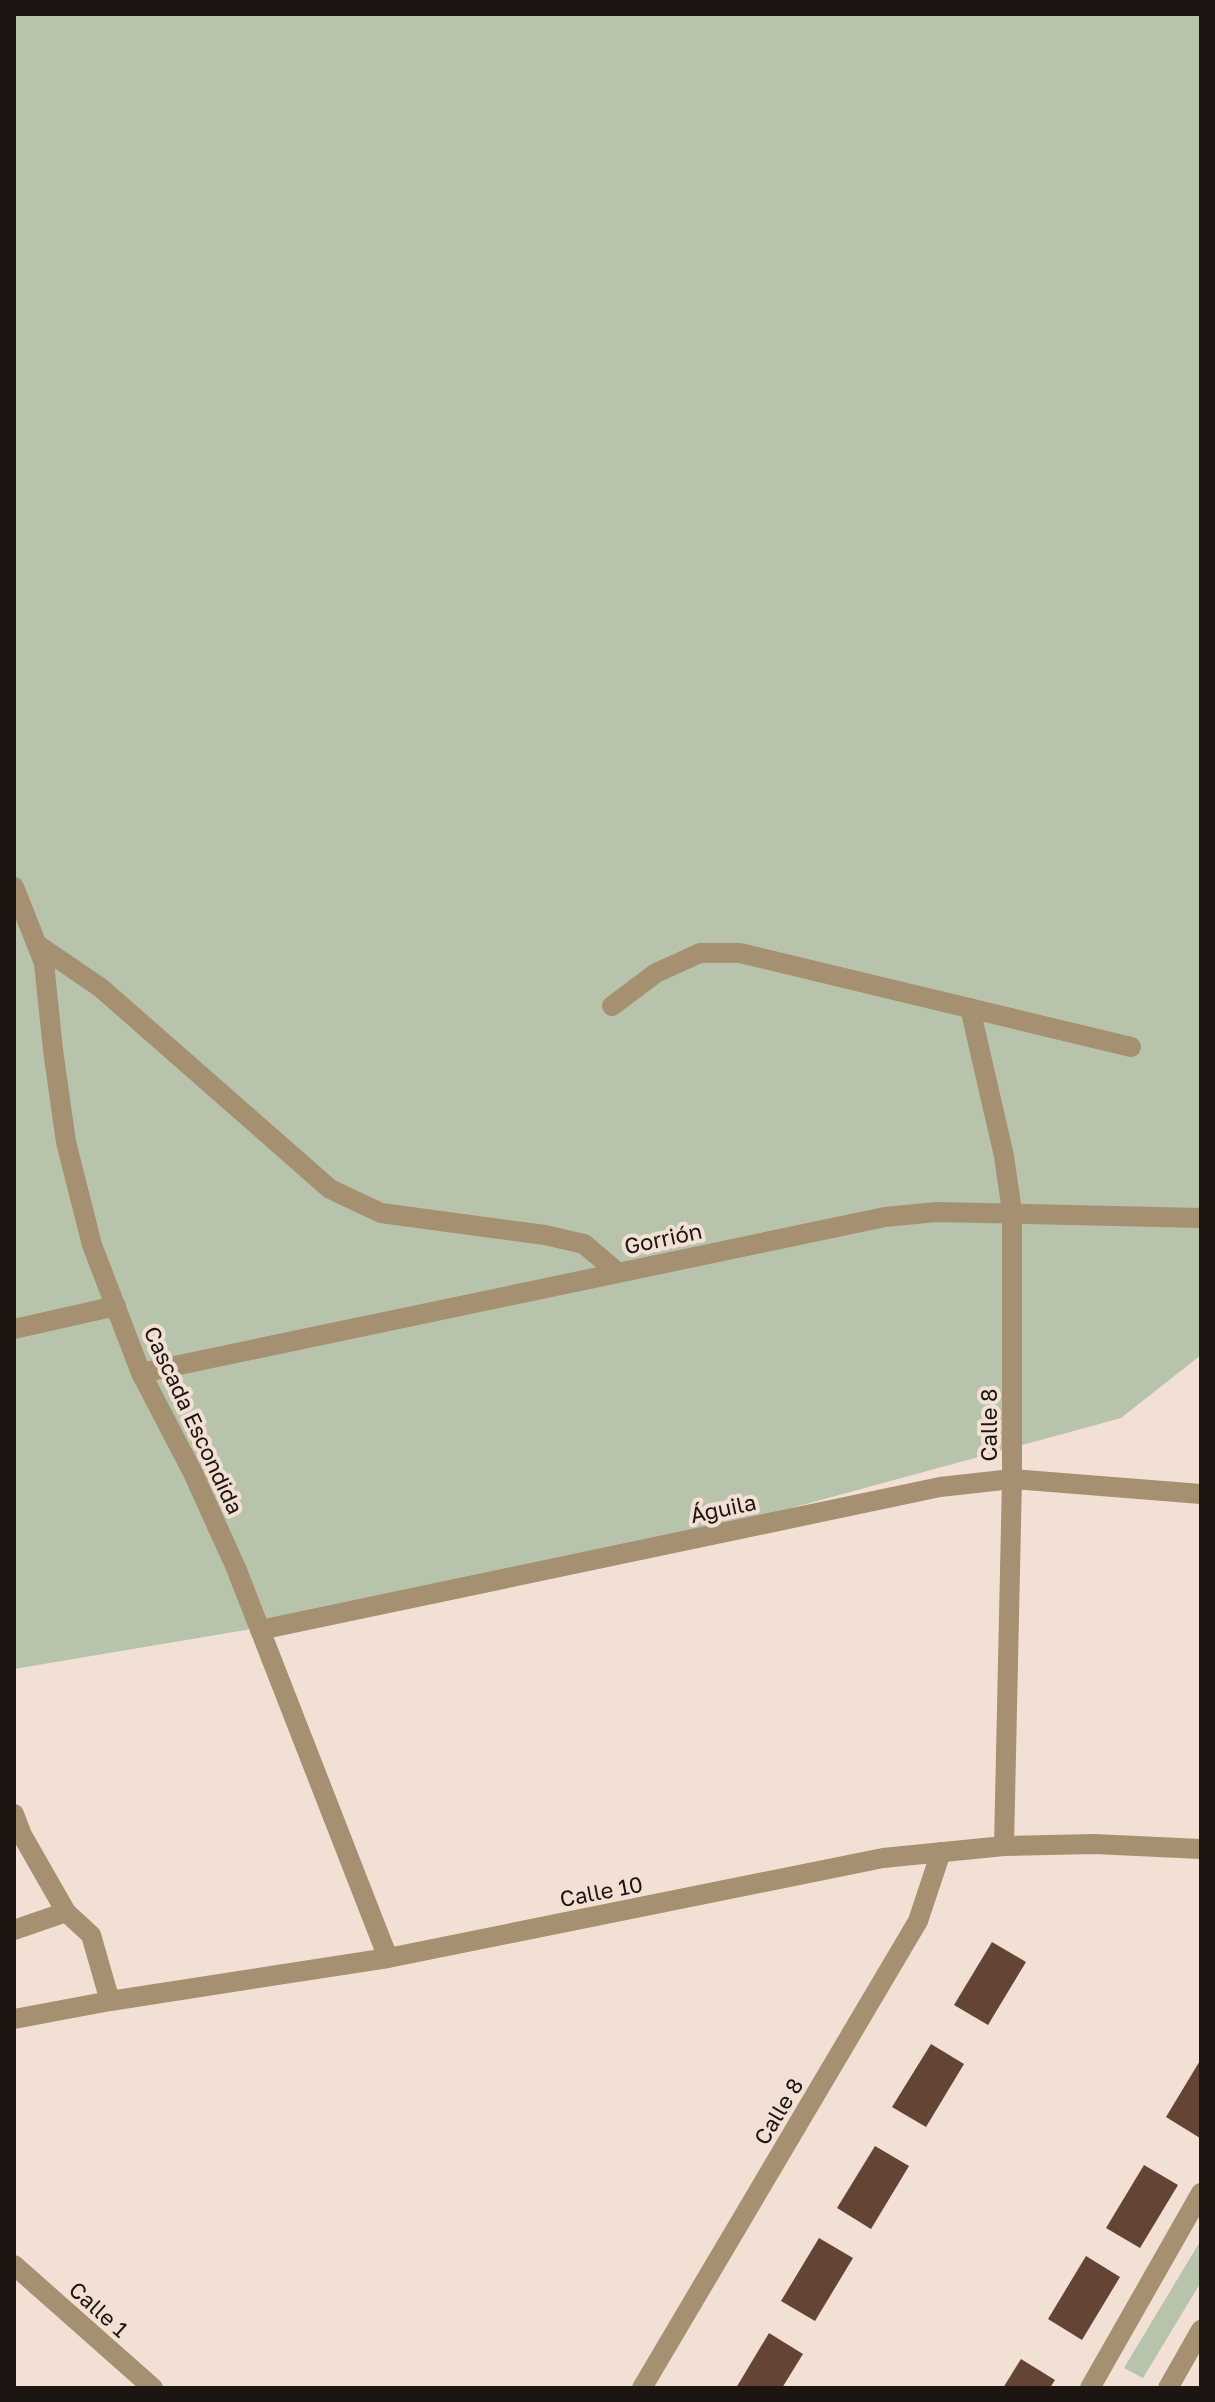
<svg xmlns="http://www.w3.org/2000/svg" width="1215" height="2402" viewBox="0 0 1215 2402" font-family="'Golos Text',sans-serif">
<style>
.green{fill:#b7c3ab}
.building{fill:#644535}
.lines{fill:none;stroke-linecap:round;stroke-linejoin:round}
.minor{stroke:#a69072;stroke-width:20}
.labels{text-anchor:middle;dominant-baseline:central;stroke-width:8;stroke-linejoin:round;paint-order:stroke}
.street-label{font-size:22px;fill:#1c1511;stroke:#f3e0d5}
</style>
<rect width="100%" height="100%" fill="#f3e0d5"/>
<!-- green -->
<g class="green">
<polygon points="14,14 1201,14 1201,1355 1121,1418 506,1586 14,1669"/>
<polygon points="1201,2240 1201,2282 1143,2378 1124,2368"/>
</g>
<!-- building -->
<g class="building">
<polygon points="992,1942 1026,1962 988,2025 954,2005"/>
<polygon points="931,2044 964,2064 926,2127 892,2107"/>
<polygon points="1201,2059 1201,2136 1200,2138 1166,2117"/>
<polygon points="875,2146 909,2166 871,2229 837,2208"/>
<polygon points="1144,2165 1178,2185 1140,2248 1106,2228"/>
<polygon points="819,2238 853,2258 815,2321 781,2301"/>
<polygon points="1086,2256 1120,2277 1082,2340 1048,2319"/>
<polygon points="769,2333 803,2354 782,2388 736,2388"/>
<polygon points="1021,2359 1055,2380 1050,2388 1003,2388"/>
</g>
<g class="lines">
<!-- minor -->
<g class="minor">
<polyline points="14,887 44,963 53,1050 66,1142 92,1245 141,1373 193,1473 236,1568 388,1958"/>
<polyline points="38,945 101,988 330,1189 381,1213 545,1235 584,1244 617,1272"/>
<polyline points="612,1006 656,973 700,953 740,953 1131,1047"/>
<polyline points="970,1008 1004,1156 1012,1212 1012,1479 1004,1846"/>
<polyline points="14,1329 116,1306"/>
<polyline points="141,1373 885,1217 936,1212 1201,1218"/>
<polyline points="260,1630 940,1487 1012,1479 1201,1494"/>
<polyline points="14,1814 22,1835 66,1912 91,1935 110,2001"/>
<polyline points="14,1930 66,1912"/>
<polyline points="14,2019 110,2001 388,1958 883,1858 1004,1846 1094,1844 1201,1849"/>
<polyline points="14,2265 153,2388"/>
<polyline points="642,2388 918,1921 941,1852"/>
<polyline points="1090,2388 1201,2193"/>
<polyline points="1168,2388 1201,2330"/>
</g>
</g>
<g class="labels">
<!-- street labels -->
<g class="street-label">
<text transform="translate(663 1238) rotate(-12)">Gorrión</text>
<text transform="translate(194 1420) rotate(65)">Cascada Escondida</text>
<text transform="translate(988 1425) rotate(-90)">Calle 8</text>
<text transform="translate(723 1508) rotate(-12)">Águila</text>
<text transform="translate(601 1891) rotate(-11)">Calle 10</text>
<text transform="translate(778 2111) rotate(-59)">Calle 8</text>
<text transform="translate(99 2309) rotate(42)">Calle 1</text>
</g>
</g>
<!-- border -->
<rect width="1215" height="2402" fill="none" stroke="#1c1511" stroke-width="32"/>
</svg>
